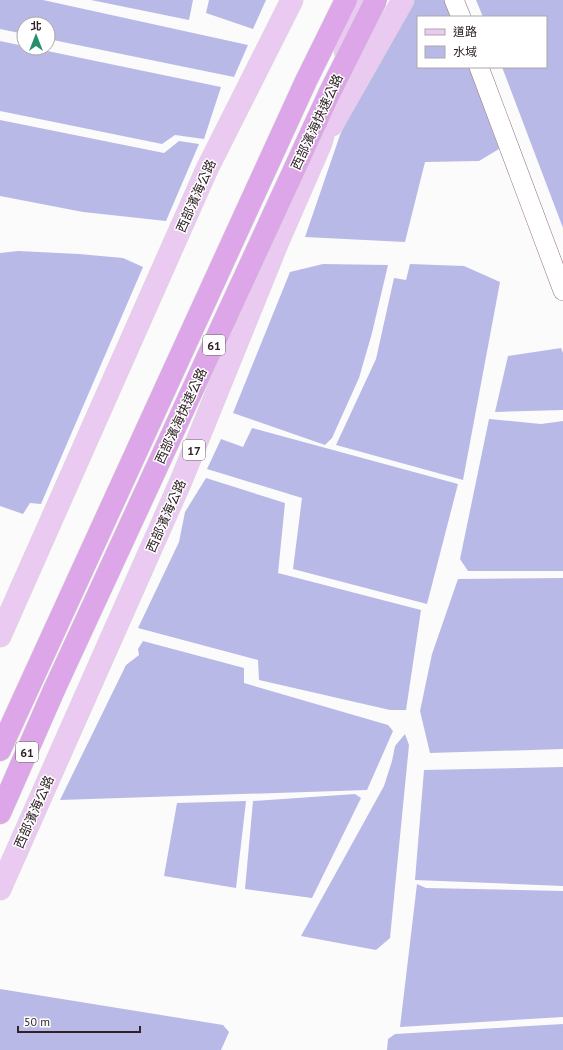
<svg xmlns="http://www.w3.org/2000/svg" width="563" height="1050" viewBox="0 0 563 1050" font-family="'PT Sans','Noto Sans TC',sans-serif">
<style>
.water{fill:#b9b9e7}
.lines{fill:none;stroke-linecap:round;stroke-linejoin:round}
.street-casing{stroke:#91707d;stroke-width:20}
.primary-casing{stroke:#dad7d8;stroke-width:23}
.highway-casing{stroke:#dad7d8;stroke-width:23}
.street{stroke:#fff;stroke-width:19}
.primary{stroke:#eacaf1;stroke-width:22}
.highway{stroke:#dca6e8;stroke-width:22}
.highway-bridge-casing{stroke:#dad7d8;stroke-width:23;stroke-linecap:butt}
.highway-bridge{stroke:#dca6e8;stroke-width:22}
.labels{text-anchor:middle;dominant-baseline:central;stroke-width:3;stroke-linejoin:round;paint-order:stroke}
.shield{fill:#fff;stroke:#6e6468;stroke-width:1}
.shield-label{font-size:12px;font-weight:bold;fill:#302227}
.street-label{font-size:13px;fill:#302227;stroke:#fff}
</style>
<rect width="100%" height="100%" fill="#fbfbfb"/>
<!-- water -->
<g class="water">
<polygon points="0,0 43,0 248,45 234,77 48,39 48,24 24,24 24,34 0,29"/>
<polygon points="91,0 193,0 189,20"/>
<polygon points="209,0 266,0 253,29 206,13"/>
<polygon points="407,0 445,0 451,17 418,17 418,67 469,67 499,149 479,161 425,162 405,242 305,237 340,135 382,46"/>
<polygon points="476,0 563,0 563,228 502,67 546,67 546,17 483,17"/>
<polygon points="0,41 24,46 24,48 33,48 221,87 204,139 175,135 162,144 0,111"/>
<polygon points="0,120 164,153 179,141 199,144 166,221 83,212 0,196"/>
<polygon points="18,251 79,254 123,258 143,267 41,504 30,503 23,514 0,506 0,253"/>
<polygon points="323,264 388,265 372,333 359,378 332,438 325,445 233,413 290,272"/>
<polygon points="410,264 464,266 500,282 463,480 336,445 376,359 394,278 406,280"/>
<polygon points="561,348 563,353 563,410 495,412 508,356"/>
<polygon points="489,419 541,424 563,421 563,571 468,571 460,559"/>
<polygon points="252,428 458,484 427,604 293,569 302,498 207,469 221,439 243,447"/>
<polygon points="206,478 285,503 278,573 421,610 406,710 390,710 259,680 258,660 138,628 179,542 185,512"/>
<polygon points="563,578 563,749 430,753 420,711 432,654 458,579"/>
<polygon points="143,641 244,668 244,683 388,725 393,731 367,790 60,800 126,665 139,655 138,649"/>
<polygon points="405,734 409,745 390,938 376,950 301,936 384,786 392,761 395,746"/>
<polygon points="563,767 563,886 415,880 424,770"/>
<polygon points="355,794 361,798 312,898 245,889 253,801"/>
<polygon points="246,801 236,888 164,876 177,803"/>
<polygon points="417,884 426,888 563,891 563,1017 400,1027"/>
<polygon points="0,989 223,1025 229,1032 221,1050 0,1050"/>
<polygon points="563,1024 563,1050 387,1050 388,1039 395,1034"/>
</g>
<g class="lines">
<!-- street casing -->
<g class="street-casing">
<g id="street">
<polyline points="454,0 461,17"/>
<polyline points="479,67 563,291"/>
</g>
</g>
<!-- primary casing -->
<g class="primary-casing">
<g id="primary">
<polyline points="345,51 358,0"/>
<polyline points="332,125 403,0"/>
<polyline points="0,636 207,169 292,0"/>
<polyline points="0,889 181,481 277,244 321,143 332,102"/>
</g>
</g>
<!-- highway casing -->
<g class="highway-casing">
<g id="highway">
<polyline points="0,750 306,81 346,0"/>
<polyline points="0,813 54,690"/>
</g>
</g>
<!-- street -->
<use href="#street" class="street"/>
<!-- primary -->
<use href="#primary" class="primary"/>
<!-- highway -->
<use href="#highway" class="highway"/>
<!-- highway-bridge casing -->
<g class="highway-bridge-casing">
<polyline id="highway-bridge" points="54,690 329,94 376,0"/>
</g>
<!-- highway-bridge -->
<use href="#highway-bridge" class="highway-bridge"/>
</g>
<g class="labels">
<!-- shield labels -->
<g class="shield">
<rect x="203" y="335" width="22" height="20" rx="3"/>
<rect x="183" y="440" width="22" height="20" rx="3"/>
<rect x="16" y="742" width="22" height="20" rx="3"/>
</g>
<g class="shield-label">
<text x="214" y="345">61</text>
<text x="194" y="450">17</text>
<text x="27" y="752">61</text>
</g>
<!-- street labels -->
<g class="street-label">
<text transform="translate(317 122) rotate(-65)">西部濱海快速公路</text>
<text transform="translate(196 196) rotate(-66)">西部濱海公路</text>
<text transform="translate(181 416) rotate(-65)">西部濱海快速公路</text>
<text transform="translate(166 516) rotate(-66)">西部濱海公路</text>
<text transform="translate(34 812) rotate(-66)">西部濱海公路</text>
</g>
</g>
<!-- legend -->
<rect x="417" y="16" width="130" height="52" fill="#ffffff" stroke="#aca7a9"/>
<rect x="425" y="29" width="20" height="6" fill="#eacaf1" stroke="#aca7a9"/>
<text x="453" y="36" font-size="12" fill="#302227">道路</text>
<rect x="425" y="46" width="20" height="12" fill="#b9b9e7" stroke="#aca7a9"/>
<text x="453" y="56" font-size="12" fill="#302227">水域</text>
<!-- north arrow -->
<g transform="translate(36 36)"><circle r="19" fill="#ffffff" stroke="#aca7a9"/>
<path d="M0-3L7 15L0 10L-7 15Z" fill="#258f6d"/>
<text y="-6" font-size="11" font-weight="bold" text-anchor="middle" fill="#302227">北</text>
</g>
<!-- scale -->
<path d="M18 1026v6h122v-6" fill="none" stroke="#302227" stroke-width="2"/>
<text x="24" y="1026" font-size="12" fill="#302227" stroke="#ffffff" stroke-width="3" paint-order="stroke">50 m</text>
</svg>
